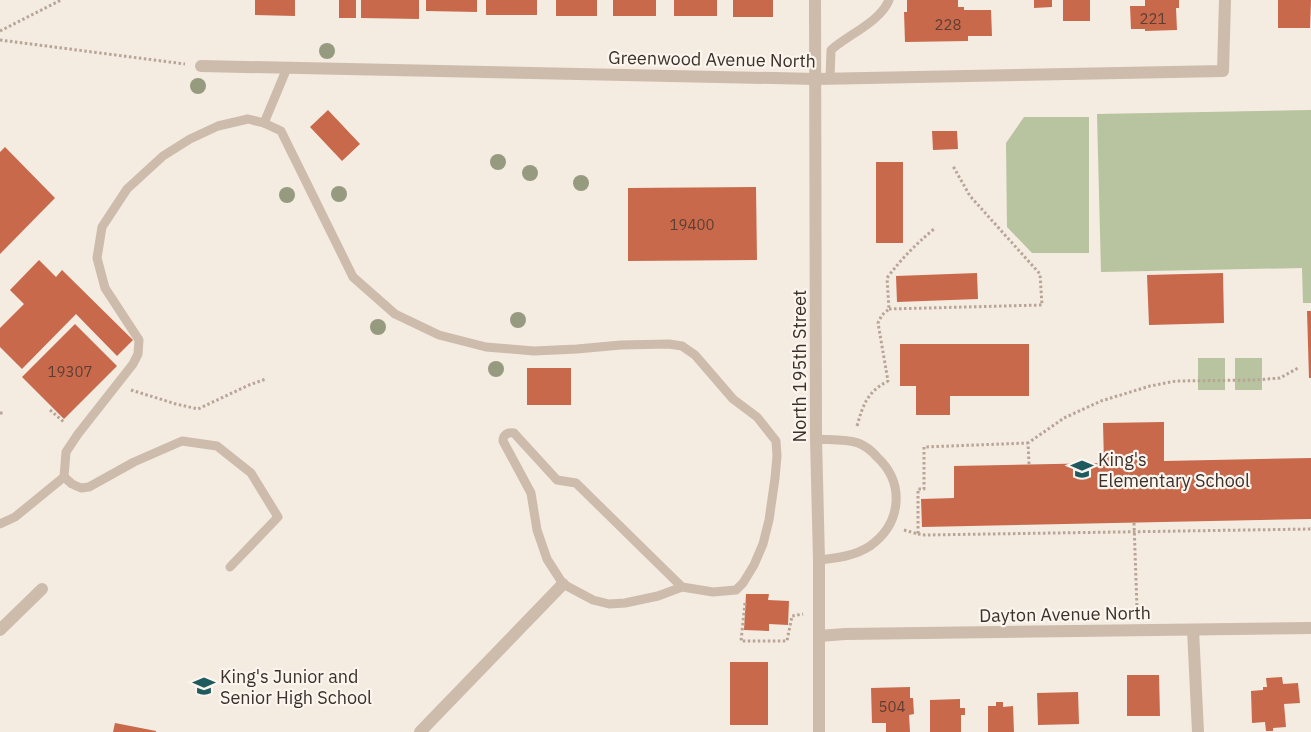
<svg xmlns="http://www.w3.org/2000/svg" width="1311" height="732" viewBox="0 0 1311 732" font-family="'IBM Plex Sans',sans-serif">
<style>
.green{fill:#b8c4a0}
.building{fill:#c8694b}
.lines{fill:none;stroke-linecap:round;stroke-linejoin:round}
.path{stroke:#b9a596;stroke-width:3;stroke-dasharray:2.5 2.5;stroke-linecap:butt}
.service{stroke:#cdbbac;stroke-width:9}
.minor{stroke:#cdbbac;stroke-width:12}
.tertiary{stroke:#cdbbac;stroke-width:12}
.tree{fill:#969b7f}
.labels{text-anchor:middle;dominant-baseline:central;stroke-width:4.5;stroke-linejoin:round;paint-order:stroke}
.number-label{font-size:15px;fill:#5e3e33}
.street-label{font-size:18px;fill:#3b302b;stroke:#fbf5ee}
.poi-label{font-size:18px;fill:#3b302b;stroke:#fbf5ee;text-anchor:start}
</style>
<rect width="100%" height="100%" fill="#f4ebe1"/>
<!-- green -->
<g class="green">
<polygon points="1311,110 1311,303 1303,303 1302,268 1101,272 1097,114"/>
<polygon points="1024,117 1089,117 1089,253 1032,253 1007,227 1006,143"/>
<rect x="1198" y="358" width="27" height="32"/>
<rect x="1235" y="358" width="27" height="32"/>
</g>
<!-- building -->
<g class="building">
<polygon points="255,0 295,0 295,16 255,15"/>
<rect x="339" y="0" width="17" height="18"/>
<polygon points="361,0 419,0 419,19 361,18"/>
<polygon points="426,0 477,0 477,12 426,11"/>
<rect x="486" y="0" width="51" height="15"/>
<rect x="556" y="0" width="41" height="16"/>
<rect x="613" y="0" width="43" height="16"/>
<rect x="674" y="0" width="43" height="16"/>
<rect x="733" y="0" width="40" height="17"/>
<polygon points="907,0 958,0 958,7 964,7 964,10 991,10 992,36 968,36 968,41 905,42 904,12 907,12"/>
<polygon points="1034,0 1052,0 1052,7 1034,8"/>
<rect x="1063" y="0" width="27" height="21"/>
<polygon points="1145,0 1179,0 1179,8 1176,8 1177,30 1145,31 1145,29 1131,29 1130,6 1145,6"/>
<polygon points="1278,0 1311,0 1310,28 1278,28"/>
<polygon points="328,110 360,144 342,161 310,127"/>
<polygon points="932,131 957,131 958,149 933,150"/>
<polygon points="5,147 55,198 0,254 0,152"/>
<rect x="876" y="162" width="27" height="81"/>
<polygon points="756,187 757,260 628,261 628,188"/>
<polygon points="39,260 56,277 62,270 133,340 117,356 76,314 22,369 0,347 0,328 24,304 10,290"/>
<polygon points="977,273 978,299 897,302 896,276"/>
<polygon points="1223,273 1224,323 1149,325 1147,275"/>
<polygon points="1307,311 1311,311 1311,378 1309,378"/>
<polygon points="75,324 117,366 64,419 22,377"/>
<polygon points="900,344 1029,344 1029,396 950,396 950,415 916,415 916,386 900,386"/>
<rect x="527" y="368" width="44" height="37"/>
<polygon points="1164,422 1164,461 1311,458 1311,519 922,527 921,499 954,498 954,466 1104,463 1103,423"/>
<polygon points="746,594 769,594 768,600 789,601 788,625 769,624 769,631 744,630"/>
<rect x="730" y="662" width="38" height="63"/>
<polygon points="1127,675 1159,675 1160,716 1127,716"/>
<polygon points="1282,677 1283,684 1298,683 1300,703 1284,704 1286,727 1273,728 1273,731 1266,731 1265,722 1252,723 1251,691 1263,690 1263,687 1267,687 1266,678"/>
<polygon points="910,687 910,698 913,698 914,714 909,715 910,732 886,732 886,723 872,723 871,688"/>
<polygon points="1078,692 1079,724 1038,725 1037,693"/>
<polygon points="960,699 960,708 965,708 965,715 961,715 961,732 930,732 930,700"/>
<polygon points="996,702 1003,702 1003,707 1013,706 1014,732 988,732 988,706 996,706"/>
<polygon points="115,723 156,731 156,732 113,732"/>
</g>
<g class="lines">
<!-- path -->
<g class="path">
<polyline points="0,31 61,0"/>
<polyline points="0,40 185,64"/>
<polyline points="889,309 1042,305 1040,274 970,196 953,166"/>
<polyline points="131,390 176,404 198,409 249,385 266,379"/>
<polyline points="50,410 65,423"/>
<polyline points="0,413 3,413"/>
<path d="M857,426C863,405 867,392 888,381L878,323L882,315L889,309L887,278C902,258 915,245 934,229"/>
<polyline points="1029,464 1028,443 1064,418 1101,401 1150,386 1176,381 1256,380 1280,378 1298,368"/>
<polyline points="1134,523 1137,608"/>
<polyline points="904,530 918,534 918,489 924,489 924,447 1028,443"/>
<polyline points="918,534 925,535 1311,529"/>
<polyline points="745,603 741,641 787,641 792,616 803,614"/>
</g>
<!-- service -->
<g class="service">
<path d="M830,79L831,50C849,34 880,22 889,0"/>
<polyline points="264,123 287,68"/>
<path d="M816,439C830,440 846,439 858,443C866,446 872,451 877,457C905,483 902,523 870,546C855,556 837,558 819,560"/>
<polyline points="64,477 72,484 81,488 89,487 134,462 182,441 217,446 251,473 278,517 230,567"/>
<path d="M0,524L15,517L64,477L66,452L78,434L133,364L138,354L139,340L105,288L97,258L102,227L127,189L163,156L190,139L218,126L248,119L264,123L281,131L353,277L395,314L439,335L486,347L534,351L577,349L621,345L669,344L682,346L695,355L733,399L757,417L776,441L777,456L775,478L769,520L763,544L754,565L743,583L736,590L713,592L682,587L658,596L625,603L609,604L593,600L563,584L547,559L537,530L531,493L503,441C503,435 507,432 514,433L557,480L576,483L682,587"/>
</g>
<!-- minor -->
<g class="minor">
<polyline points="201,66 816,79 1223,71 1225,0"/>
<polyline points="0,630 42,589"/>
<polyline points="1193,630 1198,732"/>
<polyline points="819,636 845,634 1311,628"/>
<polyline points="420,732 563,584"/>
</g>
<!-- tertiary -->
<polyline class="tertiary" points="815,0 816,439 819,560 819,732"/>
</g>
<!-- trees -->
<g class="tree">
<circle cx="327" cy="51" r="8"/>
<circle cx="198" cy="86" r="8"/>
<circle cx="498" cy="162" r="8"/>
<circle cx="530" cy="173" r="8"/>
<circle cx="581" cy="183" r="8"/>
<circle cx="339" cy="194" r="8"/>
<circle cx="287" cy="195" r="8"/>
<circle cx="518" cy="320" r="8"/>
<circle cx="378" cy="327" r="8"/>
<circle cx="496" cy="369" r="8"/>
</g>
<!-- icons -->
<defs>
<g id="school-bare" transform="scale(1.725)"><path d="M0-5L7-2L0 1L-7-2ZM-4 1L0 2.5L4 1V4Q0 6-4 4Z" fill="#1f5a5e" stroke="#fbf5ee" stroke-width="2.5" paint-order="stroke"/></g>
</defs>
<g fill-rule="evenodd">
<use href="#school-bare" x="1082" y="469"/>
<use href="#school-bare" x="204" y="686"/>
</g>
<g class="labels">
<!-- number labels -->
<g class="number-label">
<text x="1153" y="18">221</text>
<text x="948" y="24">228</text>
<text x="692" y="224">19400</text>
<text x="70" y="371">19307</text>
<text x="892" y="706">504</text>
</g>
<!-- street labels -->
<g class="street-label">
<text transform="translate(712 59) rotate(1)">Greenwood Avenue North</text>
<text transform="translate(799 366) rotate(-90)">North 195th Street</text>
<text transform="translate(1065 614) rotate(-1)">Dayton Avenue North</text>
</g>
<!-- poi labels -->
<g class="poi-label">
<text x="1098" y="459">King's<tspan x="1098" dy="21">Elementary School</tspan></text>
<text x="220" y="676">King's Junior and<tspan x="220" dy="21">Senior High School</tspan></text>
</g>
</g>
</svg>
